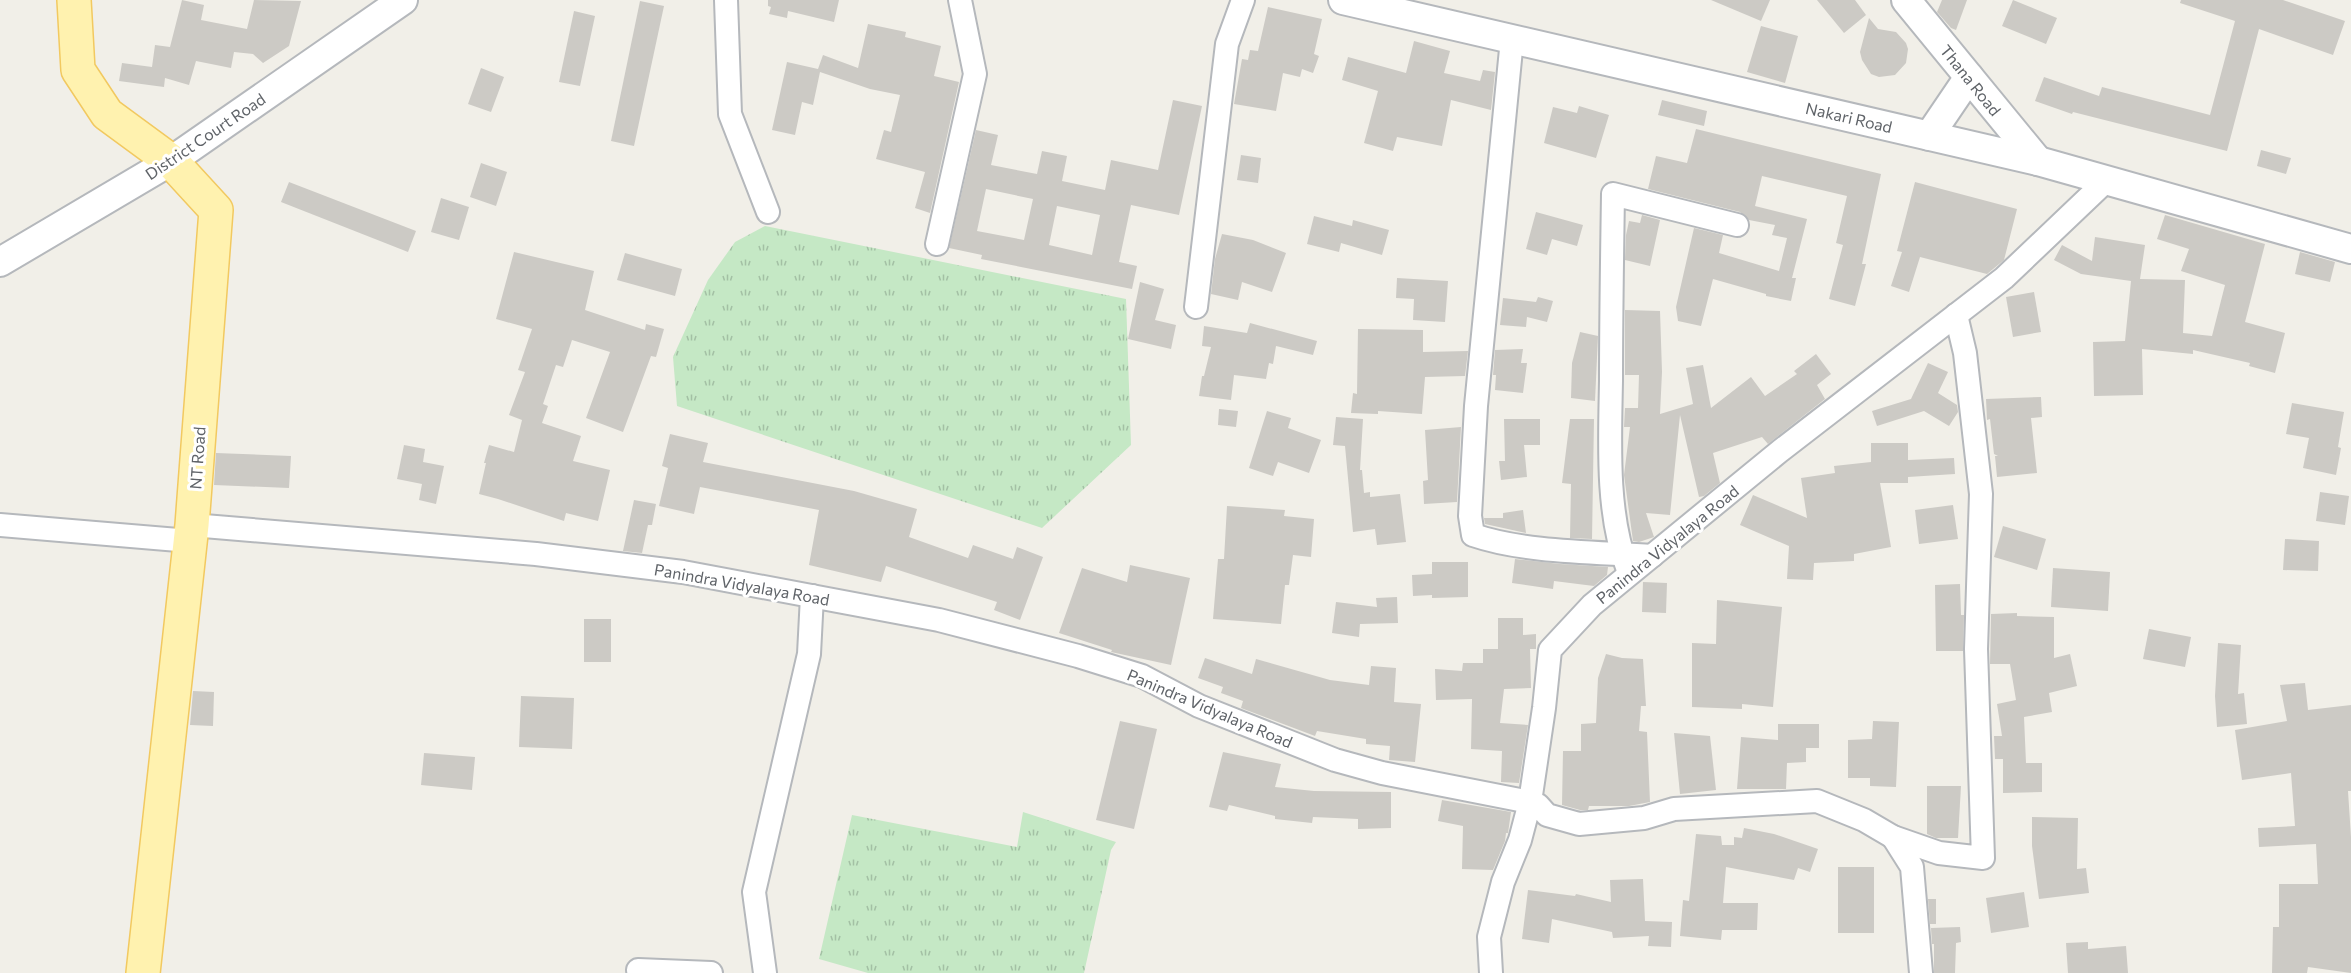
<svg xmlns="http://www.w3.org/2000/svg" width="2351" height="973" viewBox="0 0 2351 973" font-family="Commissioner,sans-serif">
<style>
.park{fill:url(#park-tufts)}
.building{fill:#cccac5;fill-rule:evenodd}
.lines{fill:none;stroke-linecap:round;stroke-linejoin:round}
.minor-casing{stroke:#b5b8bc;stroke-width:26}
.tertiary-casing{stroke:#b5b8bc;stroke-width:32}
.primary-casing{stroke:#f2c960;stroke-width:36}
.minor{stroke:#fff;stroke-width:22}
.tertiary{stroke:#fff;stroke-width:28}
.primary{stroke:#fff2af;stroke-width:33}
.labels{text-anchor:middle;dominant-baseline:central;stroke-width:6;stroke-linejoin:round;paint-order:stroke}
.street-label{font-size:16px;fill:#5f6368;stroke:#fff}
</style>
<defs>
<pattern id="park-tufts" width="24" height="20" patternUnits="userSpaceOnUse" patternTransform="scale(1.5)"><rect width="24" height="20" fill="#c5e8c5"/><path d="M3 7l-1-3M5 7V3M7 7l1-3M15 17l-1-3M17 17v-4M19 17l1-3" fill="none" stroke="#a3c0a4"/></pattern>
</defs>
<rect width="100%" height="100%" fill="#f1efe8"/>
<!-- park -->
<g class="park">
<polygon points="765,226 1126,299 1131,445 1042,528 677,406 673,357 708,280 735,242"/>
<polygon points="1023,812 1116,842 1111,850 1084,973 868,973 819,959 852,815 1017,847"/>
</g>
<!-- building -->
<g class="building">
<polygon points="182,0 204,5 201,20 247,29 254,0 301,1 289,46 263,63 253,54 234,52 231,68 196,61 189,85 165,78 164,87 119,81 122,63 152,67 155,45 170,47"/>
<polygon points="768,0 839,0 834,22 788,11 787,18 769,14 771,7 768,6"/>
<polygon points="1711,0 1770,0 1761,21"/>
<polygon points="1817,0 1855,0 1866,15 1844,33"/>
<polygon points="1942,0 1967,0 1956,30 1951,28 1937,12"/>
<polygon points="2013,0 2057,18 2046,44 2002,26"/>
<polygon points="2181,0 2283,0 2345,21 2333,55 2259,29 2227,151 2073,112 2072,114 2035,101 2044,77 2099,96 2102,87 2210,115 2235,21 2180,3"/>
<polygon points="640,1 664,6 634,146 611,141"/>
<polygon points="1268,7 1322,19 1314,54 1319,56 1313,73 1302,69 1300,77 1283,73 1276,111 1234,104 1242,59 1248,60 1250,50 1258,51"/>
<polygon points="574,11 595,16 580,86 559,82"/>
<polygon points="1869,18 1878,29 1896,32 1906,43 1908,49 1906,63 1895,75 1879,77 1871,74 1862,60 1860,52"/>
<polygon points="868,24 906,32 905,37 941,46 934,76 959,82 930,213 915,208 925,172 876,159 884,130 891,132 900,95 870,89 820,72 813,105 802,102 795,135 772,130 787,62 818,69 823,55 858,68"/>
<polygon points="1761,26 1798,36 1785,83 1747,72"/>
<polygon points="1414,41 1450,51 1444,73 1480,81 1483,70 1495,72 1491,110 1451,100 1442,146 1397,137 1393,151 1364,143 1378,91 1342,80 1348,57 1406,73"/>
<polygon points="481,68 504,77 491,112 468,104"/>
<path d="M1173,100L1202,106L1179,215L1131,205L1119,262L1137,266L1132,289L981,259L982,255L949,248L976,130L998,135L991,165L1037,174L1042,151L1067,156L1062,181L1105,190L1111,160L1158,170ZM986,189L1033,199L1024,240L977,231ZM1057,206L1100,215L1092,255L1049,245Z"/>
<polygon points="1662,100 1707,111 1704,126 1658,115"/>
<polygon points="1579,106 1609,115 1596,158 1544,143 1553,107 1577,113"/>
<polygon points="1696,129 1881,174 1862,264 1866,264 1855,306 1829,299 1843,245 1836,243 1847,196 1762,176 1755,206 1807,219 1792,278 1796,278 1791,301 1766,296 1766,294 1713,279 1701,326 1678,321 1676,307 1694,228 1723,235 1719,253 1779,271 1787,238 1772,235 1775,225 1749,220 1740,212 1648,189 1656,156 1687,163"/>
<polygon points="2261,150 2291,158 2286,174 2257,166"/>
<polygon points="1241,155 1261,158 1258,183 1237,180"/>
<polygon points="481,163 507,172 496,206 470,197"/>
<polygon points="289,182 416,231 408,252 281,202"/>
<polygon points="1915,182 2017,209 2004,260 1987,274 1920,257 1909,292 1891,286 1902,252 1897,251"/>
<polygon points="441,198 469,207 459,240 431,232"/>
<polygon points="1536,212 1583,225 1577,246 1552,239 1547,255 1526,249"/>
<polygon points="1642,215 1660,220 1650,266 1625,260 1626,235 1629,221 1640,223"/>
<polygon points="2165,215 2265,244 2245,322 2285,333 2275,373 2249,366 2250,363 2193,350 2193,354 2142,349 2143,395 2094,396 2093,342 2125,341 2131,281 2081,274 2054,260 2062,245 2092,261 2095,237 2145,245 2140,279 2185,280 2183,333 2212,336 2225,285 2181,271 2189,249 2157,239"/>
<polygon points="1314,216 1352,226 1353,220 1389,230 1382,255 1341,243 1339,252 1307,244"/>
<polygon points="1222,234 1253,240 1286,253 1272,292 1242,282 1238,300 1211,294 1215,259"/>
<polygon points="514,252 594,271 585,310 645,330 646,324 664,329 656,357 651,356 623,432 586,418 610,352 572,340 563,367 556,365 543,404 548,406 542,423 581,436 573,461 610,470 598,521 566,513 564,521 498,499 479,494 486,463 484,463 489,445 514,452 522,420 509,415 525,372 518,370 532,329 496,319"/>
<polygon points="2300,252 2335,262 2330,282 2295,274"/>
<polygon points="625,253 682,269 675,296 617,280"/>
<polygon points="1397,278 1448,281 1445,322 1413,320 1414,299 1396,298"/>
<polygon points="1140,282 1164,289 1155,320 1176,325 1171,349 1128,339"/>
<polygon points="2034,292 2041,332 2013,337 2006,297"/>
<polygon points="1538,297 1553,301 1547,322 1527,317 1526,327 1500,325 1503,298 1536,302"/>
<polygon points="1625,310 1660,311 1662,372 1660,414 1693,404 1686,368 1703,365 1711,408 1751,377 1765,396 1797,374 1794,371 1816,354 1831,374 1817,385 1825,399 1768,444 1762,437 1713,453 1720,483 1704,496 1699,497 1680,415 1670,515 1646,513 1654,537 1639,542 1633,541 1624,475 1630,427 1624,427 1625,408 1638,408 1639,375 1625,375"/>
<polygon points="1250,323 1317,341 1313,355 1276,346 1273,364 1269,363 1266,379 1234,375 1231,400 1199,396 1202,376 1204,376 1211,347 1202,346 1204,326 1247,333"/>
<polygon points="1358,329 1423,330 1423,352 1468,351 1465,376 1425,377 1422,414 1378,411 1378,414 1351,413 1353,393 1357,394"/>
<polygon points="1580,332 1598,336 1595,401 1571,398 1572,363"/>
<polygon points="1523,349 1521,363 1527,363 1523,393 1495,390 1496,375 1493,375 1495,350"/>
<polygon points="1928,363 1948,372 1938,393 1957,405 1958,412 1949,426 1924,411 1877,426 1872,411 1911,399"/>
<polygon points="2041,397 2042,417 2031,418 2037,473 1997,477 1995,456 1998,456 1994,454 1990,419 1987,420 1986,399"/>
<polygon points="2292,403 2344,412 2338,447 2341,448 2336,475 2303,468 2309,438 2286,434"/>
<polygon points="1219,409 1238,411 1236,427 1218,425"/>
<polygon points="1267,411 1291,418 1288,428 1321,440 1309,473 1278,462 1273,476 1249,468"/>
<polygon points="1336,417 1363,419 1360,470 1362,470 1364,493 1370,492 1370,497 1400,494 1406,542 1377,545 1375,529 1353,532 1345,446 1333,445"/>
<polygon points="1504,419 1540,419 1540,445 1524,445 1527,477 1501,480 1499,461 1505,461"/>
<polygon points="1570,419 1594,419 1592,539 1570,538 1571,484 1562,483"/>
<polygon points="1461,427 1457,502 1424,504 1423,481 1428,480 1425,430"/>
<polygon points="670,434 708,443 703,462 854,491 917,509 909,537 968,558 973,545 1013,559 1017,547 1043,557 1020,620 994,610 997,602 886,566 881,582 809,565 819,510 700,487 694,514 659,506 668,468 662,466"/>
<polygon points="1871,443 1908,443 1908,460 1954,458 1955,474 1908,477 1908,483 1880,483 1891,547 1854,554 1854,561 1814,563 1813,580 1787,579 1789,546 1740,525 1753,495 1807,518 1801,478 1835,473 1834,466 1871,462"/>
<polygon points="404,445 425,449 423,462 444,466 436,504 419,500 422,484 397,479"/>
<polygon points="216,453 291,456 289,488 214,485"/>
<polygon points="2320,492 2349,496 2345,525 2316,521"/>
<polygon points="634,500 656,504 652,525 648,525 642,553 623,551"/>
<polygon points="1953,505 1958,539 1919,544 1915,510"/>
<polygon points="1227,506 1285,510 1284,516 1314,519 1311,557 1293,555 1289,585 1285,585 1281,624 1213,619 1218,559 1224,559"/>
<polygon points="1523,510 1526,533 1485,524 1484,518 1503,518 1503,513"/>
<polygon points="2003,526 2046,539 2037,570 1994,557"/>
<polygon points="2285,539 2319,541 2318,571 2283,570"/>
<polygon points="1515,559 1560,564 1608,567 1607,575 1594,586 1554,581 1553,589 1512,583"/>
<polygon points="1432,562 1468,562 1468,597 1432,598 1432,595 1413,596 1412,575 1432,574"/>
<polygon points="1130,565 1190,578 1171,665 1111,652 1112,650 1059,633 1082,568 1127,582"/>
<polygon points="2053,568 2110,572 2108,611 2051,607"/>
<polygon points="1643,582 1667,583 1666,613 1642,612"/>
<polygon points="1960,584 1961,615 1964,615 1963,651 1936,651 1935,585"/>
<polygon points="1397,597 1398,623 1360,624 1359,637 1332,633 1336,602 1377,607 1376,598"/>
<polygon points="1717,600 1782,607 1773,707 1742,704 1742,709 1692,707 1692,643 1716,644"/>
<polygon points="2017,613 2017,616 2054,617 2054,658 2070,654 2077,686 2049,693 2052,712 2024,717 2026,763 2042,763 2042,792 2003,793 2003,759 1995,759 1994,736 2002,736 1997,704 2016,700 2010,664 1990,664 1991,614"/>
<polygon points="1498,618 1523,618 1523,635 1536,634 1536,649 1530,649 1531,688 1504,689 1500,723 1528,725 1519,783 1501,782 1502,751 1471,749 1472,699 1436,700 1435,669 1462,671 1463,663 1483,663 1483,649 1498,649"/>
<rect x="584" y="619" width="27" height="43"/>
<polygon points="2149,629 2191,637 2185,667 2143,659"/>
<polygon points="2218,643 2241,645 2238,694 2244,693 2247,724 2217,727 2215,696"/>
<polygon points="1606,654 1622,658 1643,659 1646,706 1641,706 1639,731 1647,732 1650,802 1629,806 1589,806 1588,810 1580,810 1562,805 1563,751 1581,751 1581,724 1596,723 1598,678"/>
<polygon points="1205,658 1252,674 1256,659 1330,680 1369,685 1371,666 1396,668 1394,702 1421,704 1415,762 1389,760 1390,746 1366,744 1366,739 1317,731 1315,736 1241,708 1243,701 1221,693 1223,687 1198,678"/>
<polygon points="2305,683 2308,710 2351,705 2351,791 2348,791 2351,837 2351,973 2308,967 2307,973 2272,973 2273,927 2279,927 2279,884 2318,884 2316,844 2259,847 2258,828 2295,826 2291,773 2242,780 2235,730 2287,721 2280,685"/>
<polygon points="193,691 214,692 213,726 190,725"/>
<polygon points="521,696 574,698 572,749 519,747"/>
<polygon points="1120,721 1157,729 1134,829 1096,820"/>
<polygon points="1873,721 1899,722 1896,787 1870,786 1870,778 1848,778 1848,740 1872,739"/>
<polygon points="1778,724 1819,724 1819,748 1806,748 1806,762 1787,763 1786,789 1737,789 1741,737 1778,740"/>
<polygon points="1674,733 1710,736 1716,790 1680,794"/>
<polygon points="1223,752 1281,764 1275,787 1314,791 1391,792 1391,828 1358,829 1358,819 1313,817 1312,823 1275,819 1275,816 1229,805 1227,811 1209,807"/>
<polygon points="424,753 475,757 472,790 421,785"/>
<polygon points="1927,786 1961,786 1958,838 1936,838 1927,834"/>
<polygon points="1442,800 1511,812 1508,833 1506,833 1505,841 1493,870 1462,869 1463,826 1438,821"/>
<polygon points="2032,817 2078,818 2077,869 2086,868 2089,893 2039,899 2032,846"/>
<polygon points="1744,828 1774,834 1818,849 1810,872 1798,868 1794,880 1726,867 1723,903 1758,903 1757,930 1722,930 1721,940 1680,936 1683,900 1689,901 1696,834 1721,836 1722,845 1734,845 1734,837 1742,838"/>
<rect x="1838" y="867" width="36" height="66"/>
<polygon points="1643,879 1645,921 1672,922 1671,947 1648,946 1649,936 1613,938 1612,932 1552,919 1549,943 1522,939 1528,890 1575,896 1576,894 1611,902 1610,880"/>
<polygon points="2024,892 2029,927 1991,933 1986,898"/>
<polygon points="1928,899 1936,899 1936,924 1930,924"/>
<polygon points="1960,927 1961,942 1956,943 1955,973 1934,973 1934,944 1932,944 1931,928"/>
<polygon points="2088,942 2088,949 2126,946 2128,973 2068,973 2066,943"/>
</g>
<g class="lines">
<!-- minor casing -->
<g class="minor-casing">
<g id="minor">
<polyline points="726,0 730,114 768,212"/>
<path d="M1512,39L1476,406L1470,516L1473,535C1526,553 1596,552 1652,556"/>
<polyline points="937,244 975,74 960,0"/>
<polyline points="1196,307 1227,44 1243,0"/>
<polyline points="0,525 190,541"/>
<polyline points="192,525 536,554 683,572 939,620 1078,656 1142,676 1199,706 1335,760 1382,773 1530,802 1544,708 1550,650 1592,605 1780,451 2004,278 2107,180"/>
<path d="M1627,567C1606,513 1610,439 1611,381C1611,319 1612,257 1613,194L1737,225"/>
<polyline points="1893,837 1912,867 1921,973"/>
<polyline points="638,970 711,973"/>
<polyline points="765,973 754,892 809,654 812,596"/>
<polyline points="1491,973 1489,937 1503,882 1520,840 1530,802 1538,805 1547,815 1579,824 1644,818 1674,809 1817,801 1864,820 1893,837 1939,853 1983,858 1976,649 1981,494 1965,353 1956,315"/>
</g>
</g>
<!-- tertiary casing -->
<g class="tertiary-casing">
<g id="tertiary">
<polyline points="1343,0 2038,161 2351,249"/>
<polyline points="1906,0 2038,161"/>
<polyline points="1929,136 1969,77"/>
<polyline points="0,262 171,161 403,0"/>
</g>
</g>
<!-- primary casing -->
<g class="primary-casing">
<polyline id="primary" points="74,0 78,70 107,114 171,161 216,210 192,525 143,973"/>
</g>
<!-- minor -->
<use href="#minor" class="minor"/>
<!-- tertiary -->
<use href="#tertiary" class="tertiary"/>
<!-- primary -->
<use href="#primary" class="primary"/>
</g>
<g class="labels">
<!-- street labels -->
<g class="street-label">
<text transform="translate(1971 80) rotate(51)">Thana Road</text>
<text transform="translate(1849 117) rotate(13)">Nakari Road</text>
<text transform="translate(205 136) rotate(-34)">District Court Road</text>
<text transform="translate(197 458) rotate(-86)">NT Road</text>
<text transform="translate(1667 544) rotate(-39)">Panindra Vidyalaya Road</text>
<text transform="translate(742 584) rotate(10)">Panindra Vidyalaya Road</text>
<text transform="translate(1210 708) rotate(23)">Panindra Vidyalaya Road</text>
</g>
</g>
</svg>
